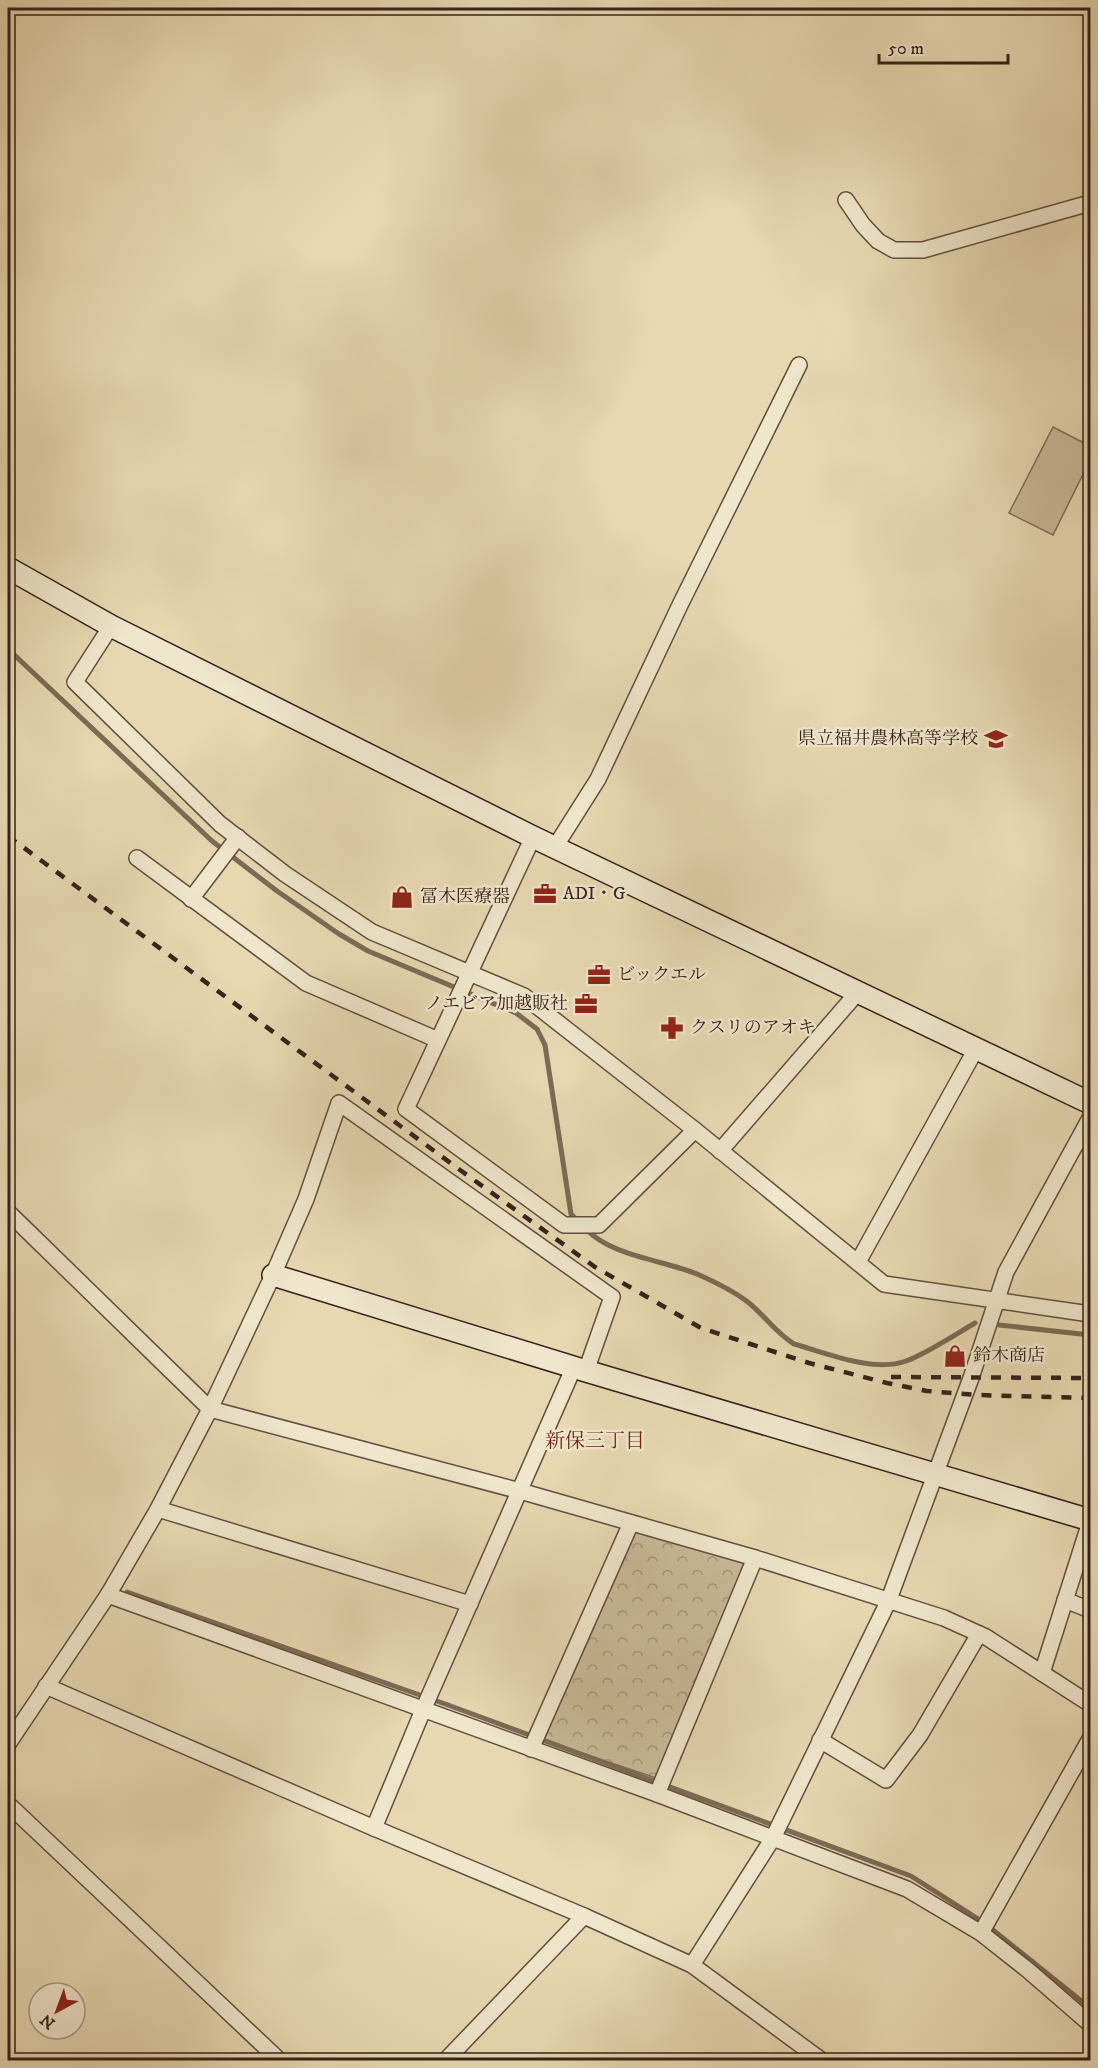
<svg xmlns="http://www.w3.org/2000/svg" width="1098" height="2068" viewBox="0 0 1098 2068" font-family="'IM FELL DW Pica','Noto Serif JP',serif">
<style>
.grass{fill:#c9b997;stroke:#806d58;stroke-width:1.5}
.park{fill:url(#park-crowns);stroke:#806d58;stroke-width:1.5}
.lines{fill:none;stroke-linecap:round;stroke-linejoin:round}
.stream{stroke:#7d6a56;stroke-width:5}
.street-casing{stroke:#634f40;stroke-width:18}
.secondary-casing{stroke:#37211a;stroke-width:24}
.street{stroke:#efe6cc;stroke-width:15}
.secondary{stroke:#efe6cc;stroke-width:21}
.rail{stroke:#37211a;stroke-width:4.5;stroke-dasharray:10 10;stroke-linecap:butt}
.labels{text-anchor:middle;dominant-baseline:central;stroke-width:5;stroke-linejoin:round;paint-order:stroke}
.poi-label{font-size:18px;fill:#37211a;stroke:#efe6cc;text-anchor:start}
.neighbourhood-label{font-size:20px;fill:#7a1f14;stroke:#efe6cc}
</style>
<defs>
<pattern id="park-crowns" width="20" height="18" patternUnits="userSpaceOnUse" patternTransform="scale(1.5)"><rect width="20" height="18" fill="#c9b997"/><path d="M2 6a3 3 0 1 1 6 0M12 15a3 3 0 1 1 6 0" fill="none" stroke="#a4967a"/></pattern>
</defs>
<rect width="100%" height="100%" fill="#e7d8b1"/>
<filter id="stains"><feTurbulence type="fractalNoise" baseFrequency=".00333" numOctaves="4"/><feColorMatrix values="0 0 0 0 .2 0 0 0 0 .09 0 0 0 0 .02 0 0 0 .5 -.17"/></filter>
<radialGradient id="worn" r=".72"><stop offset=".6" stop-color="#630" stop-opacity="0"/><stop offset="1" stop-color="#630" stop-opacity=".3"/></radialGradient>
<!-- grass -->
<polygon class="grass" points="1053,427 1090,446 1090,460 1053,535 1009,513"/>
<!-- park -->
<polygon class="park" points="631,1523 751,1557 662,1780 543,1740"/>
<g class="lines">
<!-- stream -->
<g class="stream">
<polyline points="8,649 212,841 277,891 339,934 368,951 516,1013 537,1029 545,1045 571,1214 579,1222"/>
<path d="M586,1229C611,1256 663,1260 697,1274C715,1282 734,1291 749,1303C765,1316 776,1333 794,1344C827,1353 873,1373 906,1361C926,1354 956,1334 975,1323"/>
<polyline points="999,1325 1090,1335"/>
<polyline points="127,1592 448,1705 911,1876 983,1922 1090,2008"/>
</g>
<!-- street casing -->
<g class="street-casing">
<g id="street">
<polyline points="846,200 863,225 878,241 894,250 923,250 1090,203"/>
<polyline points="111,626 75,682 220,824 285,874 372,932 524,996 695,1130 884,1284 1090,1314"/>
<polyline points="533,837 406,1109 564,1225 599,1225 695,1130"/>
<polyline points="555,847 598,779 680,605 799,365"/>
<polyline points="137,858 306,983 438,1040"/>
<polyline points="191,899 238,837"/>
<polyline points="720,1151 858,992"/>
<polyline points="8,1212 210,1409 520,1491 755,1558 944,1618 986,1637 1090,1704"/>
<polyline points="858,1262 977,1047"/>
<polyline points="158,1509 470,1604"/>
<polyline points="108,1595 657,1794 907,1889 981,1933 1029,1971 1090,2024"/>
<polyline points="1065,1600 1090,1610"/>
<polyline points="1042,1673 1090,1522"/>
<polyline points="46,1686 374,1828 584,1916 692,1965 821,2060"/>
<polyline points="820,1740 886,1780 920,1735 979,1634"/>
<polyline points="8,1744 108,1595 158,1509 210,1409 273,1275 306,1199 339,1103 612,1297 586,1371"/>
<polyline points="531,1749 631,1523"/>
<polyline points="657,1794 755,1558"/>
<polyline points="8,1804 279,2060"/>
<polyline points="374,1828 423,1710 574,1367"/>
<polyline points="981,1933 1090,1739"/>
<polyline points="692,1965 773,1838 888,1602 971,1378 1006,1272 1090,1118"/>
<polyline points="446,2060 584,1916"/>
</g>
</g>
<!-- secondary casing -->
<g class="secondary-casing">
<g id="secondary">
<polyline points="8,568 111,626 533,837 1090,1103"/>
<polyline points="273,1275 586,1371 1090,1520"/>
</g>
</g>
<!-- street -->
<use href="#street" class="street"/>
<!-- secondary -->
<use href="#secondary" class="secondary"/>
<!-- rail -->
<g class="rail">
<polyline points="8,836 460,1170 595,1267 701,1328 809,1363 887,1383 927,1391 977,1395 1090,1398"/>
<polyline points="891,1377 1090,1378"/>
</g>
</g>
<!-- icons -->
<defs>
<g id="school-bare" transform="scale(1.8)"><path d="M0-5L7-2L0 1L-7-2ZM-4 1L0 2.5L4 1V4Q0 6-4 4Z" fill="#8f2418" stroke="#efe6cc" stroke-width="2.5" paint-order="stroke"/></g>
<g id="office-bare" transform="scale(1.8)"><path d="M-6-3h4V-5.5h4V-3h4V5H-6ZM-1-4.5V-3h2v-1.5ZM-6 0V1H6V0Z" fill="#8f2418" stroke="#efe6cc" stroke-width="2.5" paint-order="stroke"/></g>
<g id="shop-bare" transform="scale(1.8)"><path d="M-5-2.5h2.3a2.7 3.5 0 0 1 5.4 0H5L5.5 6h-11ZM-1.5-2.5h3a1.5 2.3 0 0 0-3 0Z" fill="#8f2418" stroke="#efe6cc" stroke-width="2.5" paint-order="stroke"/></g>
<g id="pharmacy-bare" transform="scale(1.8)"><path d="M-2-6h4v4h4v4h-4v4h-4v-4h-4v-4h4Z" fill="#8f2418" stroke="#efe6cc" stroke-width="2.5" paint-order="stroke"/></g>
</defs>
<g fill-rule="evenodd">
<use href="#school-bare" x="996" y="739"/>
<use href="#office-bare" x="545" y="894"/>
<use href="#shop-bare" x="402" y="897"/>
<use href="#office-bare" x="599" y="975"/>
<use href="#office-bare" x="586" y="1004"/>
<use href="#pharmacy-bare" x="672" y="1028"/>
<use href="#shop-bare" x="955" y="1356"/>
</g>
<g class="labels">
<!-- poi labels -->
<g class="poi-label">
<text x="978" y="739" text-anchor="end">県立福井農林高等学校</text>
<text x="563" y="894">ADI・G</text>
<text x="420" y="897">冨木医療器</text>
<text x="617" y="975">ビックエル</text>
<text x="568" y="1004" text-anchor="end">ノエビア加越販社</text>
<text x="690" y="1028">クスリのアオキ</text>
<text x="973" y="1356">鈴木商店</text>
</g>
<!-- neighbourhood labels -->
<g class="neighbourhood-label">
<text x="595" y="1441">新保三丁目</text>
</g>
</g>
<!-- margin -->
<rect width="1098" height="2068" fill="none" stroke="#e7d8b1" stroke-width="30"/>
<rect x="9" y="9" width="1080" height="2050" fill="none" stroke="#37211a" stroke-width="3"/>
<rect x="15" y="15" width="1068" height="2038" fill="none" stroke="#37211a" stroke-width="1.5"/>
<!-- north arrow -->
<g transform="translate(57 2011) rotate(221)"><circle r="28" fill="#efe6cc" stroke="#a59785" stroke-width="1.5"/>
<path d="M0-4.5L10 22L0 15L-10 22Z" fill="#8f2418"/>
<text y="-9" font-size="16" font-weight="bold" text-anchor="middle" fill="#37211a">N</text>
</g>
<!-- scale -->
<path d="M879 54v9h129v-9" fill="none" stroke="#37211a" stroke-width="3"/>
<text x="888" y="54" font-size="18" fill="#37211a" stroke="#efe6cc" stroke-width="4.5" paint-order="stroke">50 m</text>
<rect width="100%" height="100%" filter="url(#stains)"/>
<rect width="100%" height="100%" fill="url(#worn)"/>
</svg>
